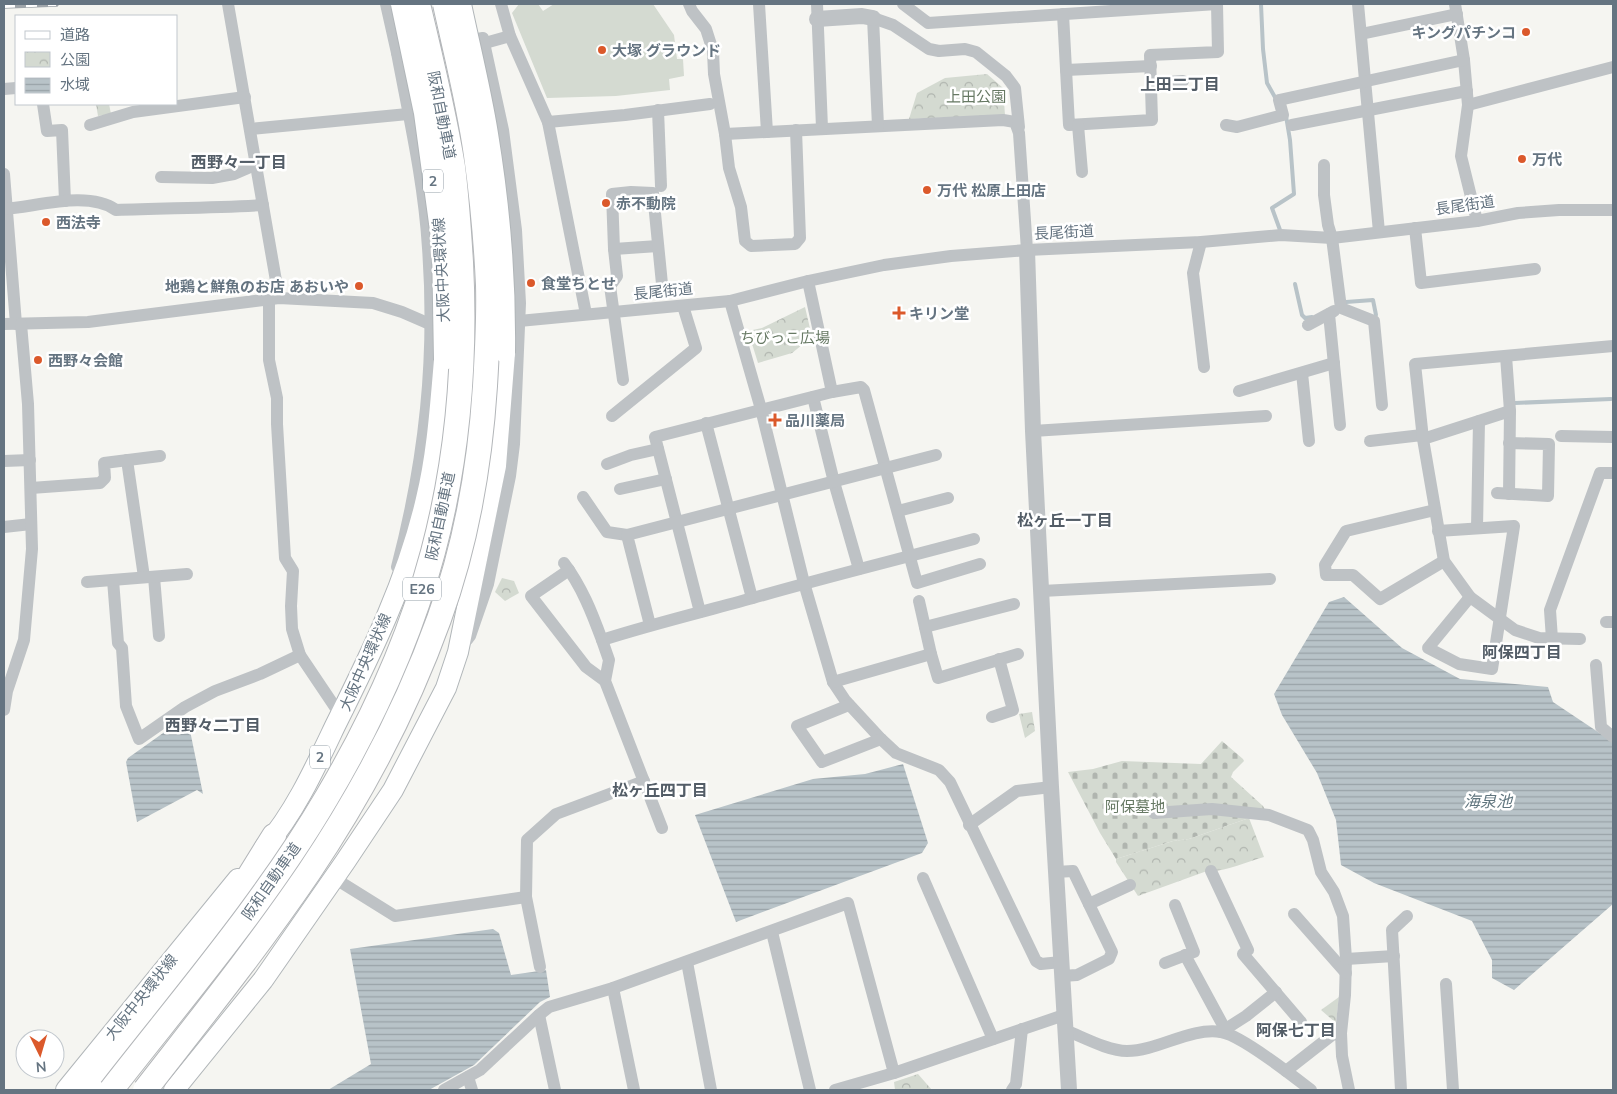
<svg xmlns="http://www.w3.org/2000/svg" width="1617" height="1094" viewBox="0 0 1617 1094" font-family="Mulish,'Noto Sans JP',sans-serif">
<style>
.cemetery{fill:url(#cemetery-stones)}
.park{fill:url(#park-crowns)}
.pitch{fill:#d4dad1}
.water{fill:url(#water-rules)}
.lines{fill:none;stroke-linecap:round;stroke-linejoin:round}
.stream{stroke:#b8c3c8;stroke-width:4}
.primary-casing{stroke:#b1b6b9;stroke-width:22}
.motorway-casing{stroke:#b3b6b9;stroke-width:26}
.minor{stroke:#bec2c5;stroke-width:12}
.tertiary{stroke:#bec2c5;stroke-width:16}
.primary{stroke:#fff;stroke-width:20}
.motorway{stroke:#fff;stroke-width:24}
.rail-casing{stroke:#9fa5aa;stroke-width:5.5}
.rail{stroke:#fff;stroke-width:4;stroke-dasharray:11;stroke-linecap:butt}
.primary-bridge-casing{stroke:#b1b6b9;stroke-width:22;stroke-linecap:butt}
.motorway-bridge-casing{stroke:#b3b6b9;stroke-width:26;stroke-linecap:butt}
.primary-bridge{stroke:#fff;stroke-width:20}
.motorway-bridge{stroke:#fff;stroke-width:24}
.poi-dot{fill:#db592b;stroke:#fff;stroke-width:2}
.labels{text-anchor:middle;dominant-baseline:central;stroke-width:5;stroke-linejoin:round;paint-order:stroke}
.shield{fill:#fff;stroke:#939ea7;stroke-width:1}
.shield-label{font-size:14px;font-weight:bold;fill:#657481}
.poi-label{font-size:15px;font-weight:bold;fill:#657481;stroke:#fff;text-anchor:start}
.park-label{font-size:15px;fill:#677964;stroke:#fff}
.street-label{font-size:15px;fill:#657481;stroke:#fff}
.neighbourhood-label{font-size:16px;font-weight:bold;fill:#535d67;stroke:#fff}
.water-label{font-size:16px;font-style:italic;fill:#61767f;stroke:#fff}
</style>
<defs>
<pattern id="cemetery-stones" width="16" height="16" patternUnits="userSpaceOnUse" patternTransform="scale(1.25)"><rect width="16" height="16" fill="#d4dad1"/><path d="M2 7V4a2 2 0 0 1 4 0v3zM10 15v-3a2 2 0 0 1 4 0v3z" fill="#b0b5af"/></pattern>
<pattern id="park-crowns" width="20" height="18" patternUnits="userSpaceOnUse" patternTransform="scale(1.25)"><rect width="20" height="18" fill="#d4dad1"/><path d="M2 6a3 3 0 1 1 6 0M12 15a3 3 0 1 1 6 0" fill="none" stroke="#b0b5af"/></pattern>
<pattern id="water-rules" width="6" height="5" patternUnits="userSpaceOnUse" patternTransform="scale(1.25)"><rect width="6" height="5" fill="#b8c3c8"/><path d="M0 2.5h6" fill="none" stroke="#99a3a8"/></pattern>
</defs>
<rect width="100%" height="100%" fill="#f5f5f1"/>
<!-- cemetery -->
<polygon class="cemetery" points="1222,741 1243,759 1244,761 1233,772 1231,777 1263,806 1265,810 1249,818 1189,839 1173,841 1116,859 1100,833 1068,772 1093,769 1122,761 1201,764"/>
<!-- park -->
<g class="park">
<polygon points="987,74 1003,88 1005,115 909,119 917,93 945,78"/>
<polygon points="96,104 109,104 111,114 98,116"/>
<polygon points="805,307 812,337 792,353 758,363 748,331 762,328"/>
<polygon points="502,578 514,581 519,593 505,601 495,592"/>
<polygon points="1032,712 1035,731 1025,738 1019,714"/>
<path d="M1249,818L1264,857C1245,862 1227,872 1207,871L1138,896L1116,862V859L1173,841L1189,839Z"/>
<polygon points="1339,997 1336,1023 1321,1010"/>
<polygon points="918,1074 932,1090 895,1090 894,1082"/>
</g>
<!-- pitch -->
<polygon class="pitch" points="519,4 538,4 543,11 554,4 653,4 674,35 677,59 683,59 684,76 669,79 670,90 616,96 547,98 512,13"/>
<!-- water -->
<g class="water">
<polygon points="1344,597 1402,648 1460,679 1548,687 1553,702 1613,742 1613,904 1514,990 1492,978 1492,960 1472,921 1374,883 1341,865 1336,820 1317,773 1282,715 1274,694 1329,602"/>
<polygon points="187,716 203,794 197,790 137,822 126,762 128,758"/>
<polygon points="903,764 928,843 922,853 736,922 695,815 813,779 865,774"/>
<polygon points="493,929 499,933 511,975 546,970 550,997 540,1002 474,1065 429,1090 328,1090 371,1064 350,949"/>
</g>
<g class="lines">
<!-- stream -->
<g class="stream">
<polyline points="1261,4 1263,49 1267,83 1276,99"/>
<polyline points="1280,230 1272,208 1294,194 1290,140 1286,116"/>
<polyline points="1295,284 1302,315 1305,318 1312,317"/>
<polyline points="1346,302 1373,300 1376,315"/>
<polyline points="1515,403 1611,399"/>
</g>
<!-- primary casing -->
<g class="primary-casing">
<g id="primary">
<path d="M265,847C295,812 315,768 335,726C371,654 408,578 426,499C437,454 440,406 444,360"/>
<polyline points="66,1090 238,879"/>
<polyline points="174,1090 263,980 345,862 393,790 446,688 458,652 496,466 505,353"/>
</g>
</g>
<!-- motorway casing -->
<g class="motorway-casing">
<polyline id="motorway" points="87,1090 230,907 274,836"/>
</g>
<!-- minor -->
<g class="minor">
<polyline points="228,4 279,298"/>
<polyline points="386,4 397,53"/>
<polyline points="501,4 510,36 548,122 625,115 710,104"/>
<polyline points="689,4 692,11 706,29 713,51 714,74 725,134 1003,120 1015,122 1019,133 1027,250"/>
<polyline points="759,4 767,132"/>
<polyline points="817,4 822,128"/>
<polyline points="903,4 928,23 1217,4"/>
<polyline points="1358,4 1379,232"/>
<polyline points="1455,4 1464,60 1468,105 1461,156 1477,221"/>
<polyline points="1063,14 1069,125 1152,120 1150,55 1218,52 1217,4"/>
<polyline points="1361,34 1457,14"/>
<polyline points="485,43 510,36"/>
<polyline points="1066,70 1151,66"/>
<polyline points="1151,83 1183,81"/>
<polyline points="4,89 16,88"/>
<polyline points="43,104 47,131 62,130 65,201"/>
<polyline points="1468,105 1613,67"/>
<polyline points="658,110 661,186"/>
<polyline points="548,122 586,314"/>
<polyline points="90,125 133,112 245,97"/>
<polyline points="1078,125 1082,172"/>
<polyline points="1226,125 1237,127 1283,115 1279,100 1464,60"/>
<polyline points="1292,125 1467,91"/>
<polyline points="878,126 873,18 893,25 929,49 939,51 965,49 976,52 1006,76 1015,88 1019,127"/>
<polyline points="250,129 408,114"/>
<polyline points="725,134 729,168 741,207 745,241 751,246 795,244 800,238 796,130"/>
<polyline points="1324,165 1324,195 1328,225 1332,238 1341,308 1374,321 1382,405"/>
<polyline points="4,174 16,324"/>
<polyline points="161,177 212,178 234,174 257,164"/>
<path d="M4,209C36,207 88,190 116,210C165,208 214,208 263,205"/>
<polyline points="1415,228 1421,283 1535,269"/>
<polyline points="1201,242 1193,273 1204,367"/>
<polyline points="614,249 658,246"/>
<polyline points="269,299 269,360 277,398 277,424 285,558 293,571 291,606 292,629 300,655 341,716"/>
<polyline points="730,301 761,409 804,583 833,682 845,700 881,739 896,753 939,770 950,782 1036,961 1041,964 1061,962"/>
<polyline points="1329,314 1340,425"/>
<polyline points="4,324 88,322 279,298 373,303 402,312 432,325 519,321 730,301 808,281 884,265 951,256 1027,250 1201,242 1281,235 1332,238 1477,221 1518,213 1559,210 1613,210"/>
<polyline points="1308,325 1334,311"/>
<polyline points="1506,356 1510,411 1509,494"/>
<polyline points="1302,373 1309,441"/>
<polyline points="623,380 610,286 617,276 614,249 612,194 631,192 653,193 662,284"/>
<polyline points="1239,391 1334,363"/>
<polyline points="832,392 861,387 864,390 917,583 980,564"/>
<polyline points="813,397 834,482 859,569"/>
<polyline points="612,416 696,348 683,306"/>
<polyline points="706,423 752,598"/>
<polyline points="1033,431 1266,416"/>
<polyline points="1561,436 1613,437"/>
<polyline points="1423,439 1510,411"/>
<polyline points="1370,441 1422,435"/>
<polyline points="127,460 144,577"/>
<polyline points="4,461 30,460"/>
<polyline points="607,464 631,455 658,449"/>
<polyline points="31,488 100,483 105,478 104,463 160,456"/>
<polyline points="620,489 666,479"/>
<polyline points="1497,493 1548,496 1549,444 1509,443"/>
<polyline points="583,497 607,532 627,535"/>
<polyline points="1435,510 1346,531 1325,565 1326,575 1353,575 1380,599 1444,561"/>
<polyline points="898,511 948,498"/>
<polyline points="4,527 31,524"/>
<polyline points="1477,528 1479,421"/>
<polyline points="1438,531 1514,526 1492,669 1459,664 1428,648 1470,597"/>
<path d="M564,563C582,587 592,613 602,640"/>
<path d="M397,567C425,460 436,358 428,248C424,182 409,117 397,53L483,38L503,130L516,230L520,303L514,444L510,476L488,584L470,636L467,640"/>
<polyline points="569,570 531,596 586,667 605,681"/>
<polyline points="154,577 159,636"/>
<polyline points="113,580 118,643 122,648 126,706 139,739 185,707 215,691 260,674 300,655"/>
<polyline points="87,582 187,574"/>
<polyline points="1042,591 1270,579"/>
<polyline points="919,601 931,654"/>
<polyline points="700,612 655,437 832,392 808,281"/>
<polyline points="1606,622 1613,622"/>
<polyline points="650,625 627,535 936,455"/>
<polyline points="925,627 1014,604"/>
<polyline points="1552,639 1550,610 1600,473 1613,473"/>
<polyline points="1580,639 1539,638 1515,630 1470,597 1444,561 1423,439 1415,364 1613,346"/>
<polyline points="1596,665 1601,727 1613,737"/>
<polyline points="833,682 931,654 938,678 1018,654"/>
<polyline points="849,705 797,726 822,762 881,739"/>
<polyline points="4,710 7,691 24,640 32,549 28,404 21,324"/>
<polyline points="992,717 1013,710 999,659"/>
<polyline points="1154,813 1212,809 1269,815 1308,830 1313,840 1321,872 1334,892 1343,916 1346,959 1345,995 1341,1033 1342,1056 1349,1090"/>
<polyline points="969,825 1017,791 1051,787"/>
<path d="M662,828L605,681L609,660L602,640C652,624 702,612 753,598C826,577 900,559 974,539"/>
<polyline points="1211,871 1248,950 1243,954 1301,1022"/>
<polyline points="1056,872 1073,871 1112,952 1109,959 1077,975 1062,976"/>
<polyline points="334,878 395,916 526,897"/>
<polyline points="923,878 993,1039"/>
<polyline points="1089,904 1130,885"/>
<polyline points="1294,914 1346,973"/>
<polyline points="772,932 810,1090"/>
<polyline points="1185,955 1225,1029"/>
<polyline points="1346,959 1394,956"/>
<polyline points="687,962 711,1090"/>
<polyline points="1165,963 1194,952 1175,905"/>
<polyline points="540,967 526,897 527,840 556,814 644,781"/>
<polyline points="1446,984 1453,1090"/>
<polyline points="613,988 634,1090"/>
<polyline points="539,1015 555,1090"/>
<path d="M1065,1030C1083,1037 1108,1051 1127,1051C1158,1051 1190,1027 1221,1032C1241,1035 1293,1076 1311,1090"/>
<polyline points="1221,1032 1246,1016 1276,992"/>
<polyline points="1286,1071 1332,1035 1341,1033"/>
<polyline points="468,1077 472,1090"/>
<polyline points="444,1090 480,1070 539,1015 549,1007 613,988 848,903 894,1073"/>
<polyline points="835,1090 894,1073 1064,1015"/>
<polyline points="1012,1090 1016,1084 1022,1029"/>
<polyline points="1401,1090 1392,930 1407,916"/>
</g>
<!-- tertiary -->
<g class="tertiary">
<polyline points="817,19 862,16 873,18"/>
<polyline points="1027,250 1033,431 1051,787 1069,1090"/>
</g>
<!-- primary -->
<use href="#primary" class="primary"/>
<!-- motorway -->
<use href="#motorway" class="motorway"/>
<!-- rail casing -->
<g class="rail-casing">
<polyline id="rail" points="4,6 56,4"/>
</g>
<!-- rail -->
<use href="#rail" class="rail"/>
<!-- primary-bridge casing -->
<g class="primary-bridge-casing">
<g id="primary-bridge">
<polyline points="401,4 424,113 442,245 444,360"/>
<path d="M461,4C470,47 481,90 488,134C500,207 506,280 505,353"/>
</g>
</g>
<!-- motorway-bridge casing -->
<g class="motorway-bridge-casing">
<g id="motorway-bridge">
<path d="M111,1090C185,995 266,901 327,797C372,721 410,638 433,552C458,458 466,359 461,262C459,231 457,198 453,167C444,112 431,58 418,4"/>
<path d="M145,1090C201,1018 258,947 309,872C362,793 407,708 439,619C466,545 480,464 485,386C487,353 489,319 488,285C486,242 482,198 476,155C469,104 456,54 445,4"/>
</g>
</g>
<!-- primary-bridge -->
<use href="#primary-bridge" class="primary-bridge"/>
<!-- motorway-bridge -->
<use href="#motorway-bridge" class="motorway-bridge"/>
</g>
<!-- markers -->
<g class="poi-dot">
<circle cx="1526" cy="32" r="5"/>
<circle cx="602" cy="50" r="5"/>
<circle cx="1522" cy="159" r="5"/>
<circle cx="927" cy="190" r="5"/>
<circle cx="606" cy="203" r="5"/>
<circle cx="46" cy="222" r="5"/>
<circle cx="531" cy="283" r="5"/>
<circle cx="359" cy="286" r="5"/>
<path d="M896.5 305.5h5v5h5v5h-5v5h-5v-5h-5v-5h5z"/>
<circle cx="38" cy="360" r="5"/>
<path d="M772.5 412.5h5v5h5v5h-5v5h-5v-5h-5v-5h5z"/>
</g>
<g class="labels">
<!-- shield labels -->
<g class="shield">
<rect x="423" y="169.5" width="20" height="23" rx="4"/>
<rect x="403" y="577.5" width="38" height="23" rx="4"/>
<rect x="310" y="745.5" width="20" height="23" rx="4"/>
</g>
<g class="shield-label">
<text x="433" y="181">2</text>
<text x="422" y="589">E26</text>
<text x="320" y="757">2</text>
</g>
<!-- poi labels -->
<g class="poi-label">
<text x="1516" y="32" text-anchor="end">キングパチンコ</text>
<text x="612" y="50">大塚 グラウンド</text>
<text x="1532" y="159">万代</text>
<text x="937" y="190">万代 松原上田店</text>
<text x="616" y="203">赤不動院</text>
<text x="56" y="222">西法寺</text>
<text x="541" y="283">食堂ちとせ</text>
<text x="349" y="286" text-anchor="end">地鶏と鮮魚のお店 あおいや</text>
<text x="909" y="313">キリン堂</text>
<text x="48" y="360">西野々会館</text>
<text x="785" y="420">品川薬局</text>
</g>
<!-- park labels -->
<g class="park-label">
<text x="976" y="96">上田公園</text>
<text x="785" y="337">ちびっこ広場</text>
<text x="1135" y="806">阿保墓地</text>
</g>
<!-- street labels -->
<g class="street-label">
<text transform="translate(442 115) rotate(79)">阪和自動車道</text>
<text transform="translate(1465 205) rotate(-8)">長尾街道</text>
<text transform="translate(1064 232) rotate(-3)">長尾街道</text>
<text transform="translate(441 270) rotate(-93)">大阪中央環状線</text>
<text transform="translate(663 291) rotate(-6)">長尾街道</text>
<text transform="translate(440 516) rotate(-78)">阪和自動車道</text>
<text transform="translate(365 662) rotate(-66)">大阪中央環状線</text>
<text transform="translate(271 881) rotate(-55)">阪和自動車道</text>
<text transform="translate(141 997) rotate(-51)">大阪中央環状線</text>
</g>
<!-- neighbourhood labels -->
<g class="neighbourhood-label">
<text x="1180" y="84">上田二丁目</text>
<text x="239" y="162">西野々一丁目</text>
<text x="1065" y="520">松ヶ丘一丁目</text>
<text x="1522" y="652">阿保四丁目</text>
<text x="213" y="725">西野々二丁目</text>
<text x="660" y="790">松ヶ丘四丁目</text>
<text x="1296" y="1030">阿保七丁目</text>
</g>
<!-- water labels -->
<g class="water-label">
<text x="1488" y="801">海泉池</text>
</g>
</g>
<!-- border -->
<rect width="1617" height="1094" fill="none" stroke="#657481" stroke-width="10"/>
<!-- legend -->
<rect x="15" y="15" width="162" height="90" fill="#ffffff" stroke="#c1c7cd"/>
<rect x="25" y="31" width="25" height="8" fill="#ffffff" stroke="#c1c7cd"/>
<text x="60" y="40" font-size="15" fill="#657481">道路</text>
<rect x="25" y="52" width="25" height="15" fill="url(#park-crowns)" stroke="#c1c7cd"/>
<text x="60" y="65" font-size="15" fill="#657481">公園</text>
<rect x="25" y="78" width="25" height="15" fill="url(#water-rules)" stroke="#c1c7cd"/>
<text x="60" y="90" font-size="15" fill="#657481">水域</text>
<!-- north arrow -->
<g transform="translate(40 1054) rotate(175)"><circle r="24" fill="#ffffff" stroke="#c1c7cd"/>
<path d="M0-4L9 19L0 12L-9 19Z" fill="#db592b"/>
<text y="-8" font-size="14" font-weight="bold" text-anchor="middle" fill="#657481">N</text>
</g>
</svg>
